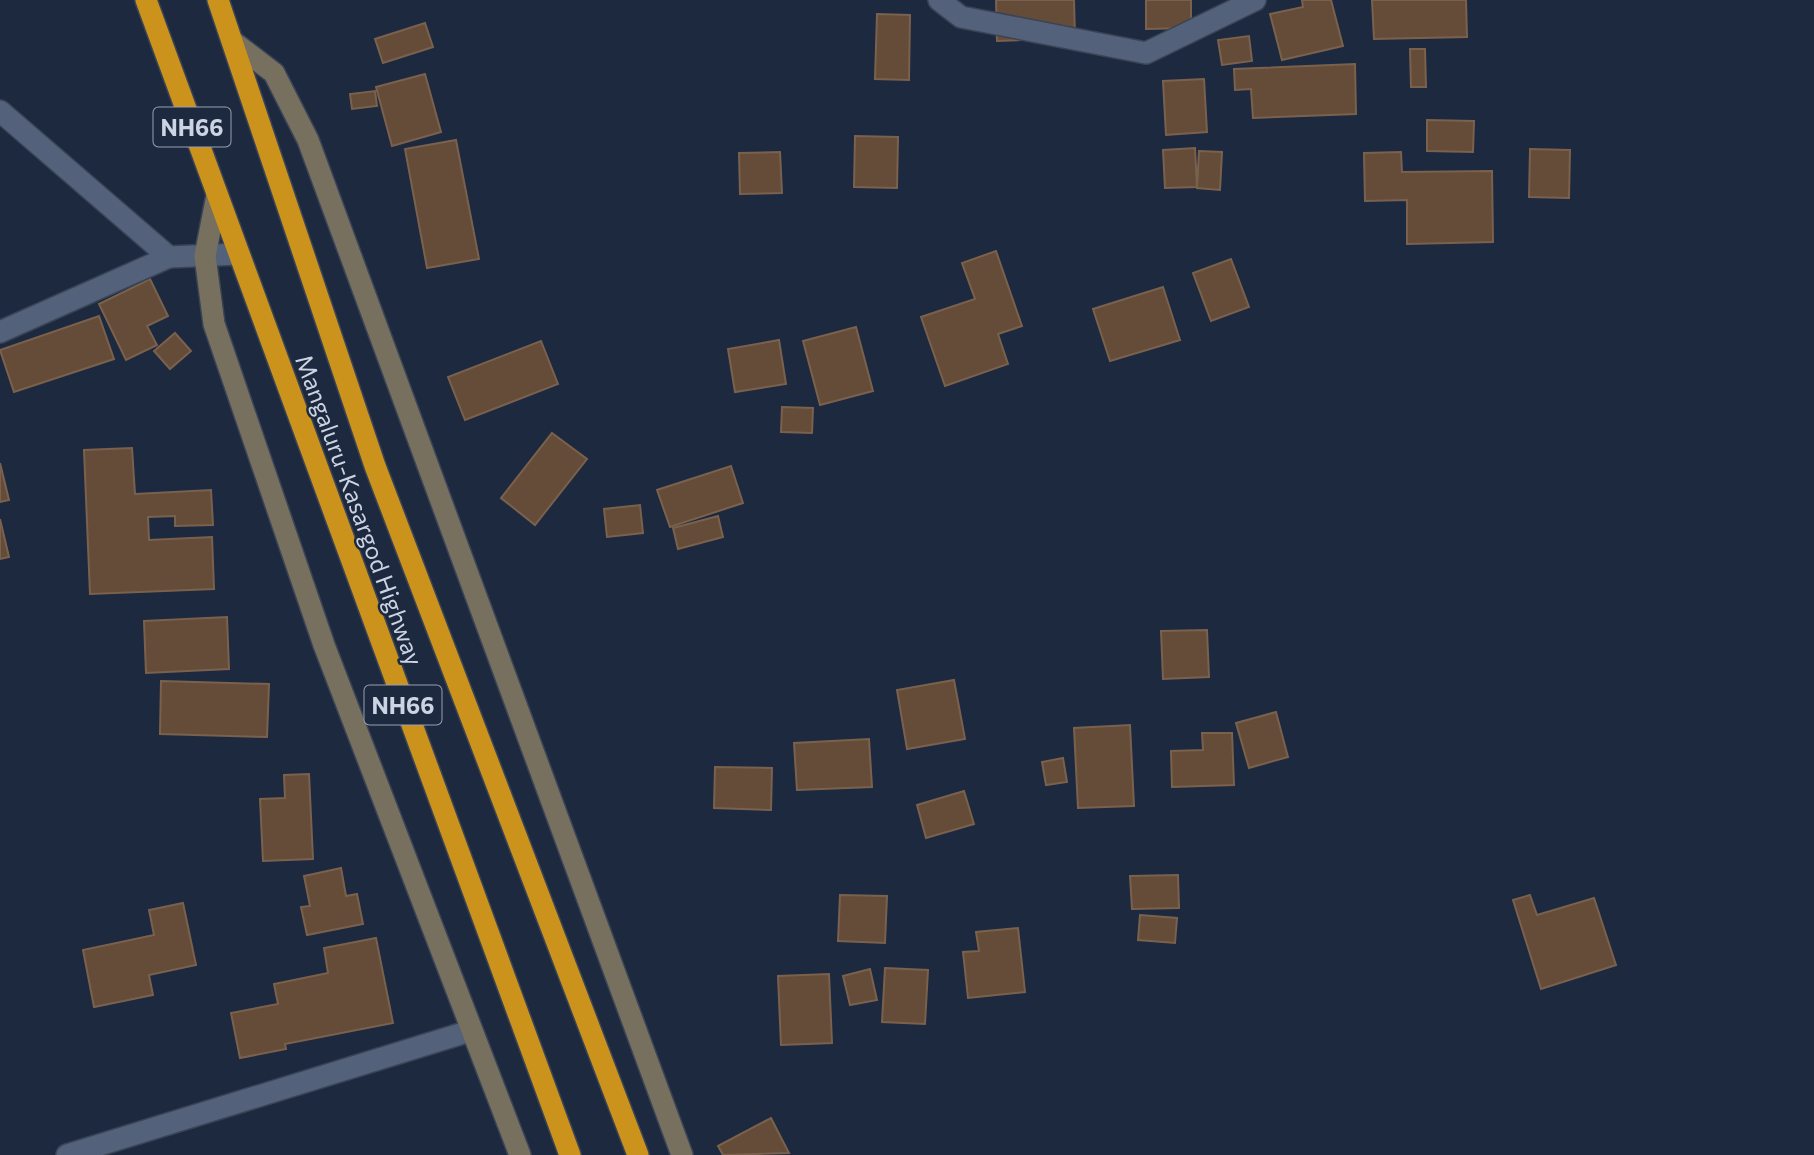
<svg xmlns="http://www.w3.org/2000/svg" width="1814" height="1155" viewBox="0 0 1814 1155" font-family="Commissioner,sans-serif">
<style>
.building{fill:#644c38;stroke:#7a614d;stroke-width:2}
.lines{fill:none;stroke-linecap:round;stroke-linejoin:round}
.street-casing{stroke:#3a4456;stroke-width:24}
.secondary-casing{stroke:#3a4456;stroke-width:24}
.highway-casing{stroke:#3a4456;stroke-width:24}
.street{stroke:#53617a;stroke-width:21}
.secondary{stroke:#77705e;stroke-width:21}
.highway{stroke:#cc931c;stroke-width:21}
.labels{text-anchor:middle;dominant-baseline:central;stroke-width:5;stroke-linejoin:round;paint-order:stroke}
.shield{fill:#1d293f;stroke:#98a1b2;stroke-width:2}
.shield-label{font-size:23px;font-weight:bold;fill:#ccd4e3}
.street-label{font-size:24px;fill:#ccd4e3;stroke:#1d293f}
</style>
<rect width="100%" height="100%" fill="#1d293f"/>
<!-- building -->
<g class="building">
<polygon points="996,0 1074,0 1075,38 997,41"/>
<polygon points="1146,0 1191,0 1191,28 1146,29"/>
<polygon points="1302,0 1331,0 1343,46 1282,60 1270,14 1303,7"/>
<polygon points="1372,0 1466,0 1467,37 1374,39"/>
<polygon points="877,14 910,15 909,80 875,79"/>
<polygon points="425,23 433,47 383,63 375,39"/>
<polygon points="1249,36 1252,61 1222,65 1218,40"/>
<polygon points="1410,49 1425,49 1426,87 1411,87"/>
<polygon points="1355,64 1356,114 1253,118 1251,89 1235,90 1234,69"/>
<polygon points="425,74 441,132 392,146 376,87"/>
<polygon points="1204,79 1207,132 1166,135 1163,81"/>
<polygon points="375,91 377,106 352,109 350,94"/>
<polygon points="1427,120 1474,121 1473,152 1427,151"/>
<polygon points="855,136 898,137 897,188 854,187"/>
<polygon points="456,140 479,259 427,268 405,149"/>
<polygon points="1195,148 1197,187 1165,188 1163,150"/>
<polygon points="1530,149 1570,150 1569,198 1529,197"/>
<polygon points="1199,151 1222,152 1220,190 1197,188"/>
<polygon points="780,152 782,193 740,194 739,153"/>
<polygon points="1401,152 1402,172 1492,171 1493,242 1407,244 1407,200 1365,201 1364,153"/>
<polygon points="996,251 1022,326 998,334 1008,364 945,386 921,317 975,299 962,263"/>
<polygon points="1231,259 1249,307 1211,321 1193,273"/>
<polygon points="150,279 168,316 147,326 157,345 126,360 99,304"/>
<polygon points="1163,287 1180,340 1110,361 1093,309"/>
<polygon points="99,316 114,359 14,392 0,350"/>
<polygon points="856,327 873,391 820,405 803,341"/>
<polygon points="175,333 191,351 170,369 154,351"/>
<polygon points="779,340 786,384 735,392 728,349"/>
<polygon points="541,341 558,384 465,420 448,377"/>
<polygon points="782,407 813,408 812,433 781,432"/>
<polygon points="552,433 587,459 535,525 501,498"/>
<polygon points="132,448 135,494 211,490 213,525 175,526 175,516 148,517 149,540 212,537 214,589 90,594 84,450"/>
<polygon points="0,463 9,500 0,502"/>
<polygon points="731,466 743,503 670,527 657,490"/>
<polygon points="640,505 643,533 607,537 604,509"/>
<polygon points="718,516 723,537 678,549 673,528"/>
<polygon points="0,519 9,557 0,559"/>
<polygon points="227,617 229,669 146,673 144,621"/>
<polygon points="1207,630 1209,677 1163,679 1161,631"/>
<polygon points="954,680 965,739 907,749 897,690"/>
<polygon points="161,681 269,684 267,737 160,734"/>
<polygon points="1276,712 1288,757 1249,768 1236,723"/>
<polygon points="1130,725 1134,806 1078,808 1074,728"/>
<polygon points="1202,733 1232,733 1234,785 1172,787 1171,751 1203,750"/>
<polygon points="869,739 872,787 797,790 794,743"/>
<polygon points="1063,758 1067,782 1046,785 1042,762"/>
<polygon points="715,767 772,768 771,810 714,808"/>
<polygon points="309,774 313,859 263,861 260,799 285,798 284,775"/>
<polygon points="964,791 974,824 926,838 917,805"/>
<polygon points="341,868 346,896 357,894 363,924 307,935 301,907 310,906 304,876"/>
<polygon points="1178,875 1179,908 1132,909 1130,876"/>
<polygon points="840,895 887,896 885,943 838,941"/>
<polygon points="1530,895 1537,915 1594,898 1616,965 1541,989 1513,900"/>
<polygon points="183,903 196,965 149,975 153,995 94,1007 83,950 154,935 149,910"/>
<polygon points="1140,915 1177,918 1175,943 1138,940"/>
<polygon points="1018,928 1025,992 968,998 963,952 979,951 976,932"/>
<polygon points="376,938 393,1023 285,1044 286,1049 240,1058 231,1013 278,1004 274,984 328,973 324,948"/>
<polygon points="885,968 928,970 925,1024 882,1022"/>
<polygon points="870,969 877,1000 850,1005 843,976"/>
<polygon points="829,974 832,1043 781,1045 778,976"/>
<polygon points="771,1118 789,1153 723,1155 718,1146"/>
</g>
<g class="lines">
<!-- street casing -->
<g class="street-casing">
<g id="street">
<polyline points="939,0 961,17 1146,53 1255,0"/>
<polyline points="0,111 169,257 239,254"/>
<polyline points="0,332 169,257"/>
<polyline points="67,1155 470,1031"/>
</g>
</g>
<!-- secondary casing -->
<g class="secondary-casing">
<g id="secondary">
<polyline points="232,41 274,73 308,140 682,1155"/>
<polyline points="217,195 205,256 214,324 324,645 520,1155"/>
</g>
</g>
<!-- highway casing -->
<g class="highway-casing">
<g id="highway">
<polyline points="146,0 570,1155"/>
<polyline points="218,0 375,466 638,1155"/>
</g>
</g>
<!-- street -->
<use href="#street" class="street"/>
<!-- secondary -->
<use href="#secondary" class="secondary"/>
<!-- highway -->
<use href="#highway" class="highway"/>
</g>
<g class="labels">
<!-- shield labels -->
<g class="shield">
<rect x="153.5" y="107.5" width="77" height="39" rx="5"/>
<rect x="364.5" y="685.5" width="77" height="39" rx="5"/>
</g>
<g class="shield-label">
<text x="192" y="127">NH66</text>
<text x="403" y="705">NH66</text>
</g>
<!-- street labels -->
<g class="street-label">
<text transform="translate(360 510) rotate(70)">Mangaluru-Kasargod Highway</text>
</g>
</g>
</svg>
